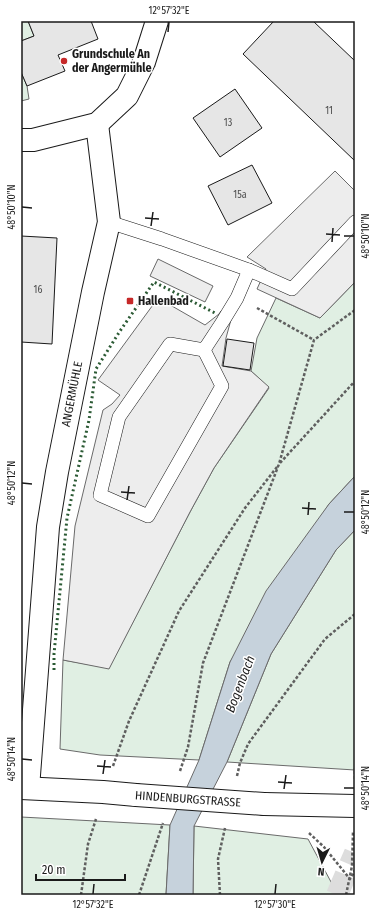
<svg xmlns="http://www.w3.org/2000/svg" width="376" height="916" viewBox="0 0 376 916" font-family="'Fira Sans Condensed',sans-serif">
<style>
.green{fill:#e0efe3;stroke:#6a6a6a}
.parking{fill:#ededed;stroke:#6a6a6a}
.water{fill:#c6d2dc;stroke:#6a6a6a}
.building{fill:#e6e6e6;stroke:#1a1a1a}
.lines{fill:none;stroke-linecap:round;stroke-linejoin:round}
.trunk-tunnel{stroke:#ddd;stroke-width:22;stroke-dasharray:22 11;stroke-linecap:butt}
.service-casing{stroke:#1a1a1a;stroke-width:14}
.minor-casing{stroke:#1a1a1a;stroke-width:24}
.tertiary-casing{stroke:#1a1a1a;stroke-width:24}
.path{stroke:#5f5f5f;stroke-width:2.5;stroke-dasharray:3 2;stroke-linecap:butt}
.service{stroke:#fff;stroke-width:13}
.minor{stroke:#fff;stroke-width:22}
.tertiary{stroke:#fff;stroke-width:22}
.tertiary-bridge-casing{stroke:#1a1a1a;stroke-width:24;stroke-linecap:butt}
.tertiary-bridge{stroke:#fff;stroke-width:22}
.hedge{stroke:#2b5a34;stroke-width:3;stroke-dasharray:2 3;stroke-linecap:butt}
.ticks{fill:none;stroke:#1a1a1a;stroke-width:1.5}
.poi-dot{fill:#c62828;stroke:#fff;stroke-width:1.5}
.labels{text-anchor:middle;dominant-baseline:central;stroke-width:3;stroke-linejoin:round;paint-order:stroke}
.number-label{font-size:10px;fill:#4d4d4d}
.poi-label{font-size:12px;font-weight:bold;fill:#1a1a1a;stroke:#fff;text-anchor:start}
.street-label{font-size:12px;fill:#1a1a1a;stroke:#fff}
.water-label{font-size:13px;font-style:italic;fill:#1a1a1a;stroke:#fff}
.neatline{fill:none;stroke:#1a1a1a;stroke-width:1.5}
.ticks-label{font-size:10px;text-anchor:middle;fill:#1a1a1a}
</style>
<rect width="100%" height="100%" fill="#fff"/>
<!-- green -->
<g class="green">
<polygon points="21,21 28,21 34,36 21,41"/>
<polygon points="21,72 27,86 29,99 21,101"/>
<polygon points="355,282 355,476 329,504 230,662 199,760 100,755 60,749 63,660 109,668 190,512 214,468 269,388 251,371 257,338 276,298 320,318"/>
<polygon points="355,530 355,770 227,762 271,654 336,550"/>
<polygon points="21,817 170,825 166,895 21,895"/>
<polygon points="194,826 308,839 338,895 193,895"/>
</g>
<!-- parking -->
<g class="parking">
<polygon points="335,171 355,191 355,282 320,318 257,289 266,269 247,257"/>
<polygon points="158,259 213,286 205,302 150,276"/>
<polygon points="158,298 205,325 219,314 221,311 232,316 226,338 222,366 251,371 269,387 214,468 190,512 109,669 63,660 75,526 103,410 112,404 120,395 98,380"/>
</g>
<!-- water -->
<polygon class="water" points="355,476 355,530 336,550 271,654 227,762 194,826 193,895 166,895 170,825 199,760 230,662 266,591 329,504"/>
<!-- building -->
<g class="building">
<polygon points="28,21 91,21 98,39 58,55 65,71 27,86 21,72 21,41 34,36"/>
<polygon points="274,21 313,21 355,61 355,161 243,54"/>
<polygon points="235,89 262,128 220,157 193,118"/>
<polygon points="252,165 272,203 228,225 208,186"/>
<polygon points="21,236 57,238 52,344 21,342"/>
<polygon points="227,339 254,343 250,370 223,366"/>
</g>
<g class="lines">
<!-- trunk-tunnel -->
<polyline class="trunk-tunnel" points="337,895 355,853"/>
<!-- service casing -->
<g class="service-casing">
<g id="service">
<polyline points="109,222 162,239 249,270 237,298 223,321 204,350 170,344 119,417 100,495 148,516 222,386 204,350"/>
<polyline points="249,270 292,289 355,222"/>
</g>
</g>
<!-- minor casing -->
<g class="minor-casing">
<polyline id="minor" points="28,788 48,527 57,472 93,292 109,222 97,124"/>
</g>
<!-- tertiary casing -->
<g class="tertiary-casing">
<g id="tertiary">
<polyline points="21,140 33,140 97,124 127,96 144,62 157,21"/>
<polyline points="21,788 103,792 136,795"/>
<polyline points="264,804 355,806"/>
</g>
</g>
<!-- path -->
<g class="path">
<polyline points="257,308 314,340"/>
<polyline points="280,463 355,381"/>
<polyline points="113,766 129,721 179,611 245,508 277,467"/>
<polyline points="180,771 188,747 203,663 279,464 314,340 355,310"/>
<polyline points="237,776 240,763 248,744 325,639 355,614"/>
<polyline points="355,779 355,768"/>
<polyline points="309,833 324,847 350,879 355,870"/>
<polyline points="81,895 88,844 96,819"/>
<polyline points="139,895 163,823"/>
<polyline points="220,895 218,859 225,828"/>
<polyline points="346,895 352,866 353,832"/>
</g>
<!-- service -->
<use href="#service" class="service"/>
<!-- minor -->
<use href="#minor" class="minor"/>
<!-- tertiary -->
<use href="#tertiary" class="tertiary"/>
<!-- tertiary-bridge casing -->
<g class="tertiary-bridge-casing">
<polyline id="tertiary-bridge" points="136,795 264,804"/>
</g>
<!-- tertiary-bridge -->
<use href="#tertiary-bridge" class="tertiary-bridge"/>
<!-- hedge -->
<polyline class="hedge" points="54,670 54,654 67,518 89,420 96,369 120,331 154,282 215,313"/>
</g>
<!-- ticks -->
<path class="ticks" d="M168,32L169,22M22,207L32,208M145,218L159,219M151,226L153,212M326,234L340,235M344,236H354M332,242L333,228M22,483L32,484M121,492L135,493M127,500L129,486M302,508L316,509M344,512H354M308,515L309,502M22,759L32,760M97,766L111,767M103,774L105,760M278,782L292,783M344,788H354M284,789L286,775M93,894L94,884M275,894L276,884"/>
<!-- markers -->
<g class="poi-dot">
<circle cx="64" cy="61" r="4"/>
<rect x="126" y="297" width="8" height="8" rx="2"/>
</g>
<g class="labels">
<!-- number labels -->
<g class="number-label">
<text x="329" y="111">11</text>
<text x="228" y="123">13</text>
<text x="240" y="195">15a</text>
<text x="38" y="290">16</text>
</g>
<!-- poi labels -->
<g class="poi-label">
<text x="72" y="54">Grundschule An<tspan x="72" dy="14">der Angermühle</tspan></text>
<text x="138" y="301">Hallenbad</text>
</g>
<!-- street labels -->
<g class="street-label">
<text transform="translate(72 394) rotate(-79)">ANGERMÜHLE</text>
<text transform="translate(188 799) rotate(4)">HINDENBURGSTRASSE</text>
</g>
<!-- water labels -->
<g class="water-label">
<text transform="translate(240 684) rotate(-69)">Bogenbach</text>
</g>
</g>
<!-- border -->
<rect width="376" height="916" fill="none" stroke="#ffffff" stroke-width="44"/>
<!-- north arrow -->
<g transform="translate(322 862) rotate(185)" stroke="#ffffff" stroke-width="3" paint-order="stroke">
<path d="M0-3L7 15L0 10L-7 15Z" fill="#1a1a1a"/>
<text y="-6" font-size="11" font-weight="bold" text-anchor="middle" fill="#1a1a1a">N</text>
</g>
<!-- scale -->
<path d="M36 874v6h89v-6" fill="none" stroke="#1a1a1a" stroke-width="2"/>
<text x="42" y="874" font-size="12" fill="#1a1a1a" stroke="#ffffff" stroke-width="3" paint-order="stroke">20 m</text>
<rect x="22" y="22" width="332" height="872" class="neatline"/>
<g class="ticks-label">
<text x="169" y="14">12°57'32"E</text>
<text transform="translate(11 207) rotate(-90)" y="4">48°50'10"N</text>
<text transform="translate(365 236) rotate(-90)" y="4">48°50'10"N</text>
<text transform="translate(11 483) rotate(-90)" y="4">48°50'12"N</text>
<text transform="translate(365 512) rotate(-90)" y="4">48°50'12"N</text>
<text transform="translate(11 759) rotate(-90)" y="4">48°50'14"N</text>
<text transform="translate(365 788) rotate(-90)" y="4">48°50'14"N</text>
<text x="93" y="908">12°57'32"E</text>
<text x="275" y="908">12°57'30"E</text>
</g>
</svg>
